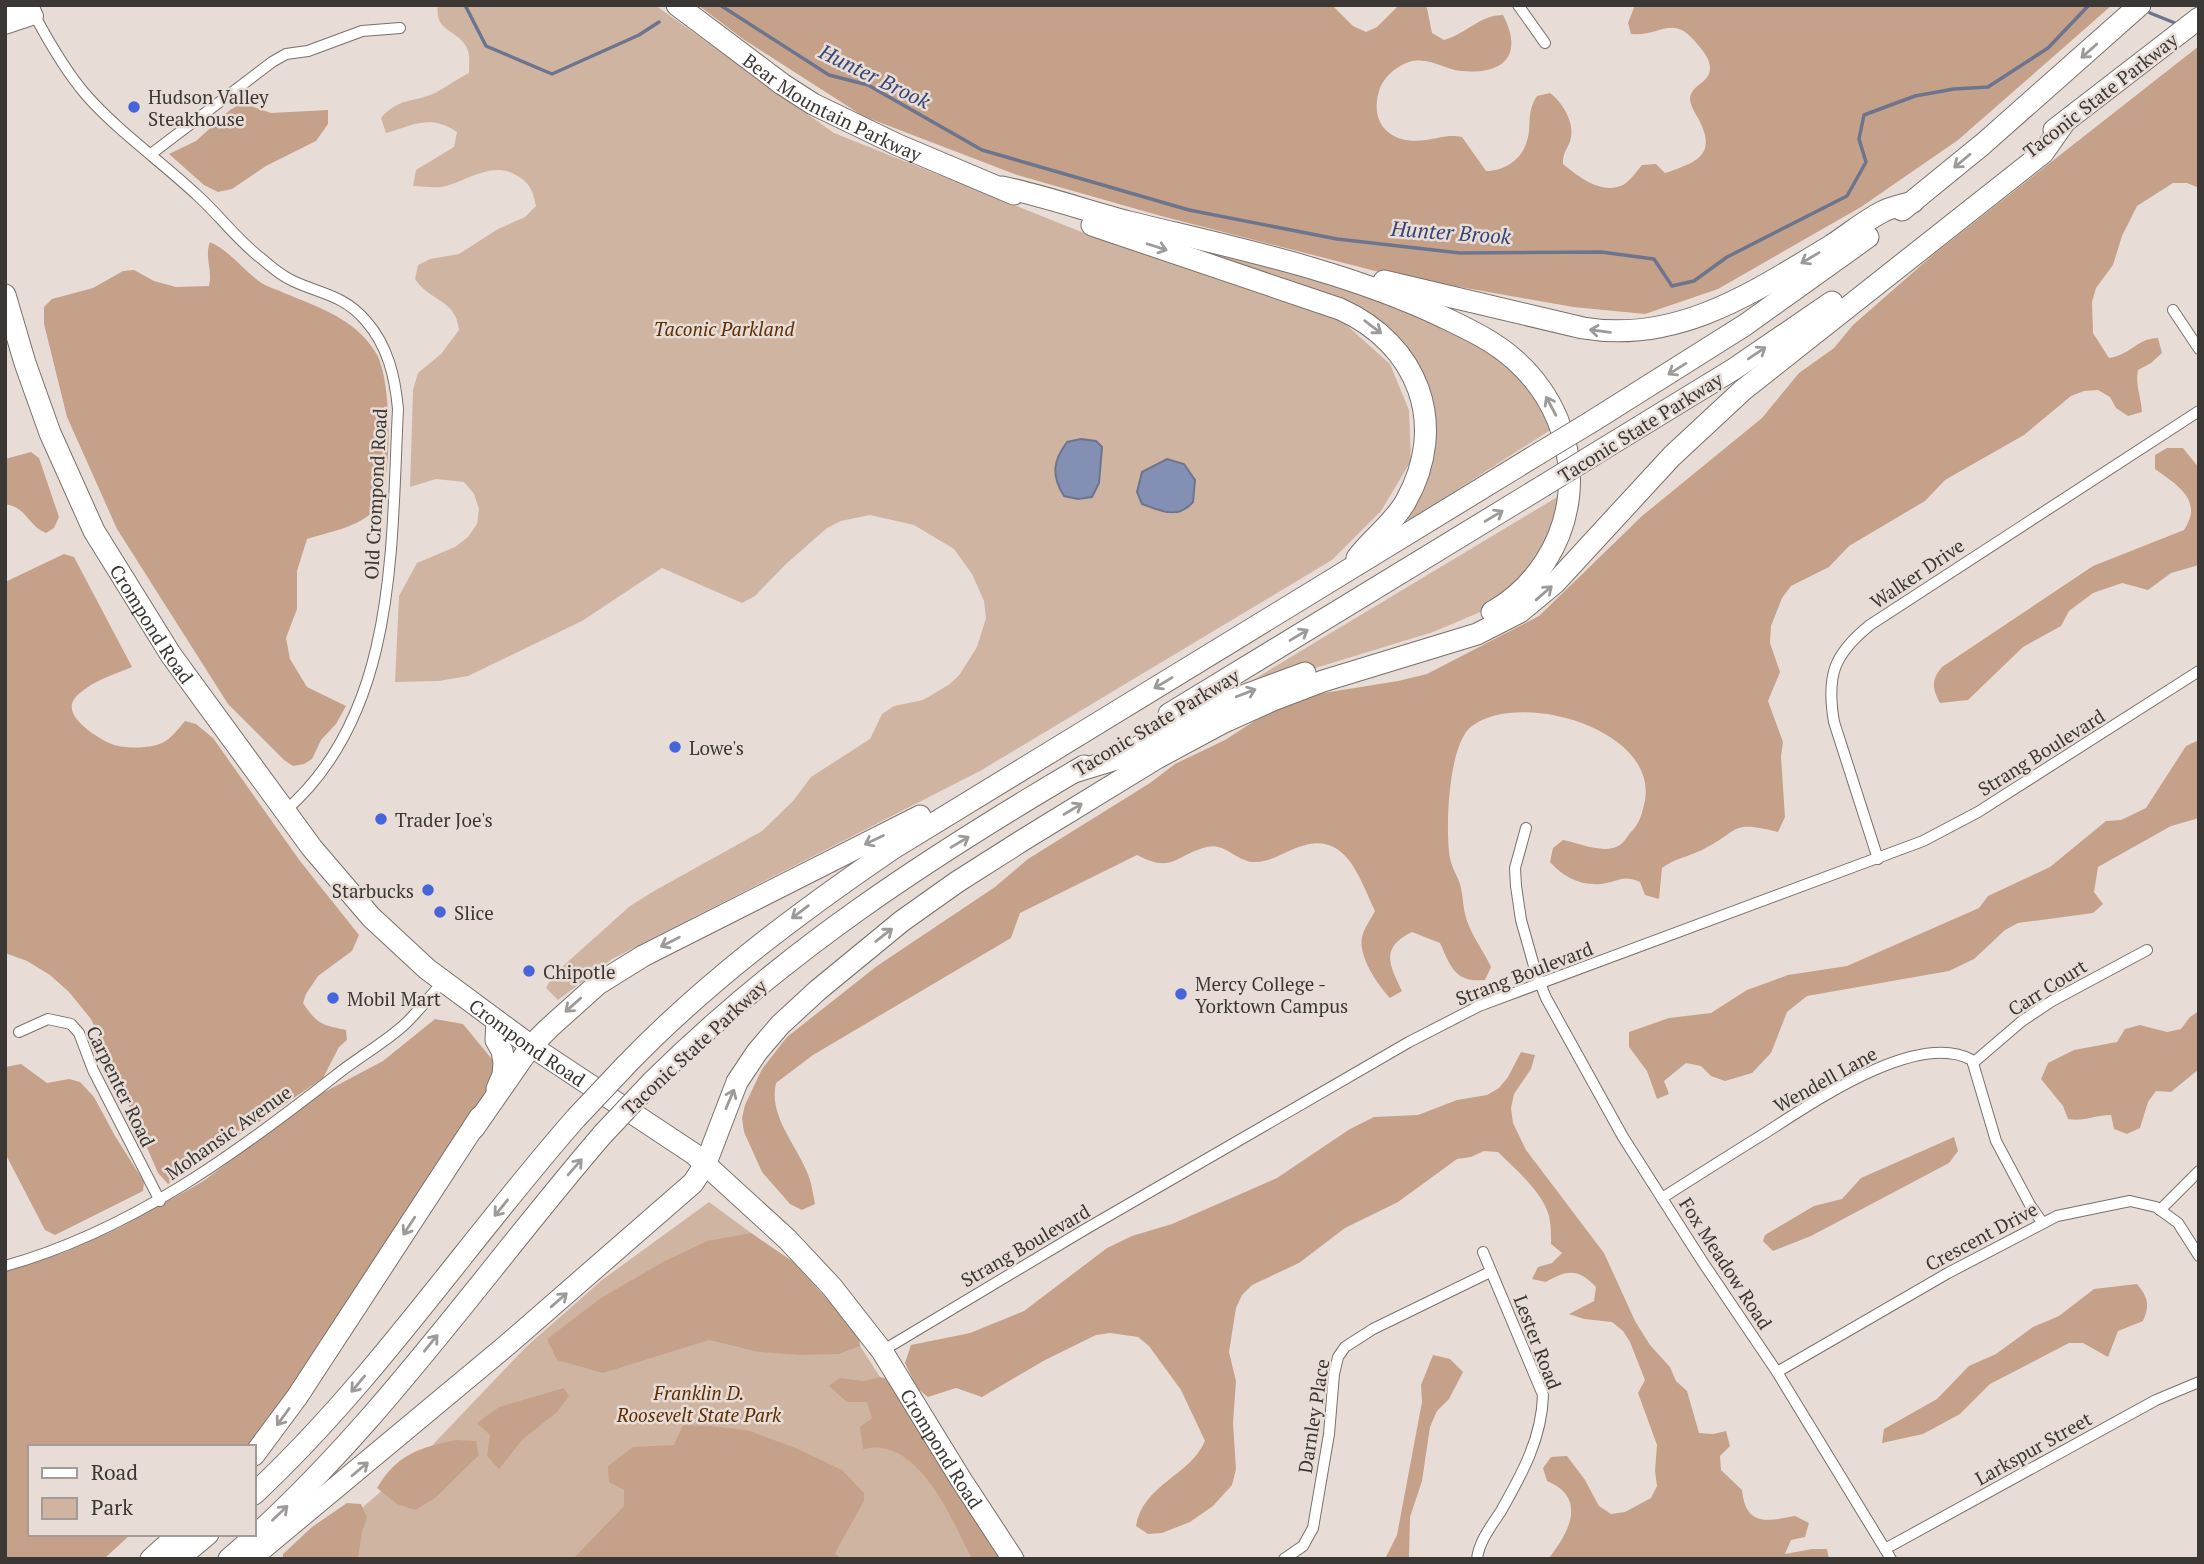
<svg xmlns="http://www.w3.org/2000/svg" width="2204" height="1564" viewBox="0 0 2204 1564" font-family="'PT Serif',serif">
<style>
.green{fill:#d0b4a2;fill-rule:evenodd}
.forest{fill:#c6a189}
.water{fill:#8390b4;stroke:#6d758e;stroke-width:2}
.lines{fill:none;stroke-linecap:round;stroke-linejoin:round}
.stream{stroke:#6d758e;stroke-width:3.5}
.street-casing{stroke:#7a706a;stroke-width:12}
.secondary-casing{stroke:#7a706a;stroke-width:18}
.highway-casing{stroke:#7a706a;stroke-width:23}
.street{stroke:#fff;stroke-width:10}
.secondary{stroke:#fff;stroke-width:16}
.highway{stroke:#fff;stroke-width:21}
.highway-bridge-casing{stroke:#7a706a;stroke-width:23;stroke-linecap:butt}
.highway-bridge{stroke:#fff;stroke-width:21}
.oneway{stroke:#9d9b9a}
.poi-dot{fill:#4565d9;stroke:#e8ddd6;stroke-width:2.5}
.labels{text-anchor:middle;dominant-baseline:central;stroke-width:5;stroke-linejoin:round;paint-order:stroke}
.street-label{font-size:19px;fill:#3b3734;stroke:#e8ddd6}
.poi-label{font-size:19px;fill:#3b3734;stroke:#e8ddd6;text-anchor:start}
.park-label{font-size:19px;font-style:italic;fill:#5d2d04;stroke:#e8ddd6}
.water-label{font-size:21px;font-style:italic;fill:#354576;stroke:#e8ddd6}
</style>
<rect width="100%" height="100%" fill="#e8ddd6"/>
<!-- green -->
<g class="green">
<path d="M438,5H655L834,133L1094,237L1342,321L1390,364L1409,410L1411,461L1381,511L1332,560L980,771L612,959L558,1000L546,988L553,975L630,906L654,891L762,831L793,801L811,777L870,739L882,714L894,706L923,700L950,684L960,674L977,647L986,618L984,601L972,574L954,549L914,525L870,515L841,521L827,528L785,565L755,596L742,603L662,568L582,621L468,676L439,681L395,682L399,596L417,563L455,547L468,537L477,524L479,509L474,494L464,482L436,479L410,487L413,390L418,373L441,354L459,330C456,299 430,302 415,279L418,265L430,259L459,254L498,229L525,217L536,206C533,191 530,183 516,175C491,160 465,183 441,187C432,188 422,186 413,186L416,170L454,147L457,132C431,114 414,125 386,133L381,118C399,97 413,103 435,93C446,87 457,79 469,73C469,63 471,53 465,45C455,29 434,31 438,5ZM1174,460L1184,464L1192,474L1176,514H1169L1143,504Z"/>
<polygon points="1175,243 1316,278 1404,310 1493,353 1542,398 1555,427 1410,520 1404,518 1433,423 1366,317"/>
<polygon points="1559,496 1562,510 1519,588 1490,608 1433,632 1250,688 1246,684"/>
<polygon points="709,1202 765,1243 851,1332 998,1559 303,1559 422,1456 526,1347 602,1280"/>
</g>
<!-- forest -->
<g class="forest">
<path d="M698,5H1332L1353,26L1366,32L1377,27L1399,5H1424L1427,8L1432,33L1444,40C1466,34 1480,15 1503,15C1524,55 1504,75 1461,71C1443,69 1429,56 1409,62C1397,66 1383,77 1379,91C1369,125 1392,145 1426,140C1439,138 1448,134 1462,137L1486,171C1503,171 1520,161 1526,144C1533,127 1525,114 1537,96L1550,93C1562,102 1574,121 1571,137C1569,149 1563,149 1563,164C1579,177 1601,195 1623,185C1630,181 1637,171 1642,165L1656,164L1665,173C1697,162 1718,155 1698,118C1695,113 1690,105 1690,98C1692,84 1710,83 1710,68C1710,59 1703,51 1698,45C1673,12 1661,37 1631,34L1628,23L1635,5H2112L1958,140L1861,207L1718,289L1645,314L1573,307L1387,274L1161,216L1017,175L863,116L743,39Z"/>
<path d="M2199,46V188L2187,183H2173L2137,206L2122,236L2113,265L2096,288L2092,302L2093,333L2109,358C2133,354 2135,339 2158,338L2162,353L2151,363L2138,370C2135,385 2141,396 2142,412L2128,416L2116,408L2110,397L2098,390L2084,391L2071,396L2024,435L1945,480L1925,501L1849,546L1829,567L1791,586L1782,598L1771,626L1770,643L1780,672L1768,701L1783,742L1781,757L1785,817L1778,832C1728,820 1742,830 1702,850C1688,857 1675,858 1662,868L1659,899L1645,895L1640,882C1621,874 1619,882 1601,884C1581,886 1563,877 1550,862L1553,848L1563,840C1579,843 1605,855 1620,845C1624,842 1627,837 1630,833C1639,824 1641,817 1644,805C1663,731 1522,689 1472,726C1448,743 1445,830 1450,858C1452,869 1459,878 1461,888C1463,897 1463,906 1465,914C1469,932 1483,950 1491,967L1485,980C1455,983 1451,967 1440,943L1412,932C1380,948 1389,964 1402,991L1390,998C1377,984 1358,956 1362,937C1364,928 1371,919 1375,911C1358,875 1345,828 1296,848C1283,853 1269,862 1256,862C1237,863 1226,842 1207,847C1175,855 1173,874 1137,855L1020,913L1011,938L813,1055L776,1083C768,1117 798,1146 809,1177C812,1185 813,1195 815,1204L802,1210L790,1204L762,1172L744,1132L742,1118L745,1105L762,1069L787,1037L877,966L995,887L1028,859L1150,783L1175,764L1225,740L1270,711L1311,695L1398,681L1427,674L1539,616L1642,516L1762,418L1799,373L1834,348L1853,325L1934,254Z"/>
<polygon points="242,103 271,113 328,110 328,124 316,141 266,166 232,189 218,192 204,185 169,154 196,141 230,110"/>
<path d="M210,242C230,251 242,269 260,282C267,287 276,289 284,293C318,307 356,319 376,353C392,378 394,486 375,509C361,527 328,532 307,539L297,571V609L286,638L290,659L307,687L346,706L336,724L321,740L312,759L304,764L293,766L284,760L228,704L117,529L67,417L44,324V307L52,299L93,288L123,271L134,270L154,281L176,287L209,286C213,270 204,257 210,242Z"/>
<path d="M2167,448H2183L2199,468V565L2171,573L2148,590L2122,583L2093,593L2069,611L2061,626L2023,647L1968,700L1940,703C1932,688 1931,680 1942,667L2093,566L2184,530C2204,500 2177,485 2155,469V455Z"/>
<path d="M31,452L39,458L59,517L54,528L46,533C27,525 27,507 5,504V459Z"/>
<path d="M64,554L74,557L132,667C113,675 89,682 75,698C61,715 95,736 109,743C122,749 148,749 162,743C170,740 179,728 185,721L196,724L213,738L300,861L359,935L352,951L318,976L306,994L303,1003C317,1024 322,1025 346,1030L347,1040L339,1047L323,1078L168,1184L158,1173L91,1019L69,992L50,975L27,961L5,953V582Z"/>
<polygon points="2199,740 2199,818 2171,826 2098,867 2094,892 2103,904 2093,913 2018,923 2005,930 1974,959 1949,971 1807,996 1787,1012 1771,1053 1752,1073 1725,1081 1711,1076 1701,1066 1686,1063 1664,1081 1669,1094 1657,1099 1647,1071 1629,1047 1629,1032 1669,1018 1711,1013 1747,990 1788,975 1847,966 1979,908 1988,896 2050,867 2106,821 2121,820 2146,808 2186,746"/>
<path d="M2199,1011V1069L2171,1092L2156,1091L2148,1102L2140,1128L2127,1134L2114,1129L2111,1115C2095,1115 2084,1122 2068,1119L2063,1106L2041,1079L2048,1063L2074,1050L2117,1042L2125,1029L2140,1025L2167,1032L2181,1029L2190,1017Z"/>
<polygon points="435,1019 463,1024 496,1064 496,1078 402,1227 320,1341 256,1441 250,1447 30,1447 30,1534 131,1534 104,1559 5,1559 5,1272 65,1252 117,1229 202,1182 315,1097 383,1061"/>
<path d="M1521,1052L1535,1055L1531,1069L1514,1094L1511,1108L1513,1123L1526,1150L1604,1253L1635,1321L1650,1345L1670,1367L1676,1381L1687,1391L1699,1433L1713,1434L1726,1431L1730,1446L1720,1456L1721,1470L1742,1490C1746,1527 1767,1521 1795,1516L1809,1523L1805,1537L1791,1540L1785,1554L1812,1549H1827L1829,1559H1548C1569,1533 1588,1498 1547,1481L1543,1468L1551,1457L1567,1456L1585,1480L1599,1506L1611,1514L1625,1512L1651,1498L1657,1486L1655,1471L1657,1445L1638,1393L1645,1380L1630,1342L1623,1331L1612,1322L1584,1319L1569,1314L1594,1301L1596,1287C1579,1269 1568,1269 1546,1282L1532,1279L1538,1267L1552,1263L1562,1253L1551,1244C1551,1235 1551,1225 1549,1216C1542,1191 1516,1170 1498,1152L1484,1151L1471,1157L1457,1159L1398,1202L1345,1228L1299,1263L1252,1285L1242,1295L1236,1308L1229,1352L1236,1381L1233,1423L1236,1469L1232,1485L1213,1506L1190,1522L1162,1533L1148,1534L1136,1526C1143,1484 1190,1476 1205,1441L1181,1390L1149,1346L1138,1337L1110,1333L1096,1335L1045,1360L982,1397L956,1388L928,1397L917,1388L905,1363L911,1345L970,1333L1024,1311L1107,1248L1132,1236L1172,1224L1277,1178L1350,1129L1374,1117L1418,1115L1457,1100L1487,1095L1499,1088L1508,1077Z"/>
<polygon points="21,1064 47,1083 69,1079 80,1082 94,1097 115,1136 144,1182 143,1191 55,1235 45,1230 5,1153 5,1067"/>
<polygon points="1954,1137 1958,1151 1949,1163 1811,1236 1773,1251 1763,1241 1765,1235 1814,1206 1842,1199 1861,1178"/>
<polygon points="751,1233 792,1261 859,1334 860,1346 839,1354 801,1355 759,1352 709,1340 603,1373 557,1360 547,1339 601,1298 663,1262 707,1241"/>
<path d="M2137,1284C2148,1297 2150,1305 2143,1321L2118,1331L2108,1357L2083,1343H2069L1990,1384L1960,1414L1923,1434L1882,1443L1884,1429L1937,1399L1969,1366L1996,1354L2033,1327L2059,1316L2094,1289Z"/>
<polygon points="1433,1355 1450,1359 1463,1372 1449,1399 1437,1411 1430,1427 1422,1481 1410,1517 1409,1559 1385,1559 1397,1535 1422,1402 1421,1385"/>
<path d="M880,1377L888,1379L1005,1559H972C954,1524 925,1452 880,1448C875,1447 869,1448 863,1449L860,1427L872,1418L867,1402H847L829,1386L839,1378L864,1381Z"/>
<polygon points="564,1388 569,1396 557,1412 522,1440 499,1469 487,1456 490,1435 477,1423 499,1407"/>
<polygon points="683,1425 712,1426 750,1431 798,1449 842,1470 864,1493 864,1501 835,1553 841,1559 573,1559 624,1506 624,1490 609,1482 608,1466 633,1447 674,1445"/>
<path d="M456,1440L476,1441L479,1455L435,1498L415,1510L397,1504L377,1488C397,1454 419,1448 456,1440Z"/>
<polygon points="347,1503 361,1504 367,1518 362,1532 358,1558 283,1559 283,1554 312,1527"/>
</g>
<!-- water -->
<g class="water">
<path d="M1081,439L1096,441L1102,447L1099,483L1092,497L1078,499L1064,496C1051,475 1053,461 1067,442Z"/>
<path d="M1167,459L1184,464L1195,480L1193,502C1177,520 1162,511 1142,504L1137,492L1142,472Z"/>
</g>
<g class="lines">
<!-- stream -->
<g class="stream">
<polyline points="468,5 466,7 486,46 552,74 639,35 659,22"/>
<polyline points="720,5 829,75 868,85 982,150 1189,210 1337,239 1460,253 1601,252 1654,259 1672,286 1694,281 1727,257 1847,196 1866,162 1859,139 1864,115 1915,96 1954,89 1988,87 2048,48 2089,5"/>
<polyline points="2150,13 2175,23"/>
</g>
<!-- street casing -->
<g class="street-casing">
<g id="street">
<polyline points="1518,5 1545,43"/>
<path d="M35,16C50,44 66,72 87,96C120,133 162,162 198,196C220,216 238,241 262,259C271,267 282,276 293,281C321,294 344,295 366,321C388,346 395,377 398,409C391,546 398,713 285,811"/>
<polyline points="151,154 272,62 286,54 308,51 362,31 400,28"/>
<polyline points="2173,310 2199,349"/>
<polyline points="1526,828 1515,868 1516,886 1521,920 1536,973 1546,998 1623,1137 1702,1261 1777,1372 1891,1559"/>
<path d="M1878,859L1834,722C1826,675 1834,654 1870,625L2199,411"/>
<polyline points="19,1032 48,1019 71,1024 79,1033 93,1070 160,1201"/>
<polyline points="1973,1063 2022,1021 2052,1001 2147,950"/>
<path d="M1662,1198C1695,1177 1728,1156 1762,1135C1808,1106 1916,1029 1972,1060L1996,1141L2030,1205L2042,1222"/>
<polyline points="2160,1210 2199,1171"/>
<path d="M5,1266C130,1231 234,1155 335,1076C357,1058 383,1044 404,1025C418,1012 430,996 443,982"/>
<polyline points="882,1351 1084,1230 1409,1042 1479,1006 1923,841 1978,812 2199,671"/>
<polyline points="1777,1372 1948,1273 2057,1216 2130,1201 2156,1207 2178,1223 2199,1256"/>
<polyline points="1885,1549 2156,1400 2199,1382"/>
<polyline points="1284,1559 1303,1546 1313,1528 1329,1434 1334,1374 1338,1357 1345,1347 1373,1329 1490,1272"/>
<path d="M1477,1559C1479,1541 1492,1525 1501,1511C1522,1474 1542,1438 1543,1395L1483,1252"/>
</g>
</g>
<!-- secondary casing -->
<g class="secondary-casing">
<g id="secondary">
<polyline points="5,13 28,5"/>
<polyline points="5,26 35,16 30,5"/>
</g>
</g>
<!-- highway casing -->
<g class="highway-casing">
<g id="highway">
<path id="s1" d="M677,5L782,84L813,104L898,145L1014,194"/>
<polyline points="2054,130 2199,18"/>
<path d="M1002,187C1045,196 1087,211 1129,222C1235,248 1344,270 1443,317C1468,329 1494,341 1515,360C1553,394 1573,442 1569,492C1565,542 1535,588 1492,612"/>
<polyline points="1902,210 1983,144 2140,5"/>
<path d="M1092,225L1340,309C1418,344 1449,424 1406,501C1393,524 1372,538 1357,558"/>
<path d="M1384,281L1583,328C1678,344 1754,292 1832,245C1849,234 1864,221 1882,212C1891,207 1903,205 1913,202"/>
<path id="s2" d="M5,295L25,363L50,433L94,531L171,655L312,848L371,917L427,969L531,1046L694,1154L787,1239L832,1287L882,1351L960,1478L1013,1559"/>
<polyline points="1591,422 1745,325 1868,237"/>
<polyline points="1595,454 1734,369 1832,302"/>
<polyline points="1169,714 1543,486"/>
<polyline points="1074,772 1120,758 1175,725 1210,708 1305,673"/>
<polyline points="497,1021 496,1040 502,1051 504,1063 503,1075 497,1089"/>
<path d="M626,1065C706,982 797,914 892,849L1538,454"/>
<path d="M652,1082C782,953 927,858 1084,766"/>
<polyline points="474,1128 531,1046 549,1028 598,984 643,956 920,816"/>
<polyline points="254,1455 297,1397 480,1117"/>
<path d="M254,1494C375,1381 467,1242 576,1118"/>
<polyline points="151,1559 179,1534"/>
<polyline points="178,1559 208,1534"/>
<path d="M229,1559C373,1436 480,1277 603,1134"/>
<polyline points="250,1559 507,1345 693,1183 706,1163 737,1082 757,1052 780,1025 818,990 902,921 957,882 1023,840 1157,758 1222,723 1273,700 1323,681 1477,634 1520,612 1555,583 1672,456 1743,390 2043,153 2064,123"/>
</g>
</g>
<!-- street -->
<use href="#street" class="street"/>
<!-- secondary -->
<use href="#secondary" class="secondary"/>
<!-- highway -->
<use href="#highway" class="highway"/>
<!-- highway-bridge casing -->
<g class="highway-bridge-casing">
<g id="highway-bridge">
<polyline points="1538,454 1591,422"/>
<polyline points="1543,486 1595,454"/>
<polyline points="576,1118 626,1065"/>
<polyline points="603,1134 652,1082"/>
</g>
</g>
<!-- highway-bridge -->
<use href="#highway-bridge" class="highway-bridge"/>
</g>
<!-- one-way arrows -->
<defs><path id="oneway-shaft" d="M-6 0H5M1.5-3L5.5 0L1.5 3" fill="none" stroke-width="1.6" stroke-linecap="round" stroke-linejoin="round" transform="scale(1.75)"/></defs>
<g class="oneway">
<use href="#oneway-shaft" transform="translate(2089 51) rotate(138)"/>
<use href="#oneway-shaft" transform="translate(1962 161) rotate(140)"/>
<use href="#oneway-shaft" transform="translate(1157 247) rotate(18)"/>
<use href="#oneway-shaft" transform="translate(1810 258) rotate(149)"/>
<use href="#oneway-shaft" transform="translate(1373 327) rotate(37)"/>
<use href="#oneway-shaft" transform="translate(1600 331) rotate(-173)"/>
<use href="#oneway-shaft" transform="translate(1757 353) rotate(-34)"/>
<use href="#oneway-shaft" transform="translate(1677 369) rotate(148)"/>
<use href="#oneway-shaft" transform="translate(1551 406) rotate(-118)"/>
<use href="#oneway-shaft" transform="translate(1494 516) rotate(-31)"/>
<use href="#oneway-shaft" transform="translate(1544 593) rotate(-41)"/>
<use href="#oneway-shaft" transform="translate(1299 635) rotate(-31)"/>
<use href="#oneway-shaft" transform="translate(1163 683) rotate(149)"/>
<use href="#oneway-shaft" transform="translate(1246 693) rotate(-21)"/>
<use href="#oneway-shaft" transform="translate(1073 809) rotate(-31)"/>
<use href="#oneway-shaft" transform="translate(874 840) rotate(154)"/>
<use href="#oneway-shaft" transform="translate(960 842) rotate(-31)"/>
<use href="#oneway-shaft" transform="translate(800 912) rotate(143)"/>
<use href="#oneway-shaft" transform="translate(884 935) rotate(-38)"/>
<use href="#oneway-shaft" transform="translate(670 942) rotate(153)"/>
<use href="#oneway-shaft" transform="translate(573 1005) rotate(138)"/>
<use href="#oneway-shaft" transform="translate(730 1099) rotate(-67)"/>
<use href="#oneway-shaft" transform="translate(575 1167) rotate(-49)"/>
<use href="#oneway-shaft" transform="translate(501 1208) rotate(129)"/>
<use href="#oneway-shaft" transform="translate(409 1226) rotate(123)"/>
<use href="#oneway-shaft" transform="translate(559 1300) rotate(-41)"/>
<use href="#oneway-shaft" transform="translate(431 1343) rotate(-51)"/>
<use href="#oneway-shaft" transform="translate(358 1384) rotate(130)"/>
<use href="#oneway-shaft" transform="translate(283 1417) rotate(126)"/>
<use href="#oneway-shaft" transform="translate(360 1469) rotate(-40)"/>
<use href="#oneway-shaft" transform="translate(280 1513) rotate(-44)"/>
</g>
<!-- markers -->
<g class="poi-dot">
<circle cx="134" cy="107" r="7"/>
<circle cx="675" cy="747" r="7"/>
<circle cx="381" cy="819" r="7"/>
<circle cx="428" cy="890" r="7"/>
<circle cx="440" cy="912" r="7"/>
<circle cx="529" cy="971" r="7"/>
<circle cx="1181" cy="994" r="7"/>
<circle cx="333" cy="998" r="7"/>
</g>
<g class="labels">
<!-- street labels -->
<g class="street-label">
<text transform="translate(2100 95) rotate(-38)">Taconic State Parkway</text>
<text stroke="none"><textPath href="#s1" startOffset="187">Bear Mountain Parkway</textPath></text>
<text transform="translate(1640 427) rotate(-32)">Taconic State Parkway</text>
<text transform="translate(375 494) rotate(-87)">Old Crompond Road</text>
<text transform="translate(1917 573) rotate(-34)">Walker Drive</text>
<text stroke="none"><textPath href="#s2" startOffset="362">Crompond Road</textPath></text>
<text transform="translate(1156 722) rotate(-31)">Taconic State Parkway</text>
<text transform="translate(2041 752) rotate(-32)">Strang Boulevard</text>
<text transform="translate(1524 973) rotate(-21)">Strang Boulevard</text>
<text transform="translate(2047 987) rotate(-32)">Carr Court</text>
<text stroke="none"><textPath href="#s2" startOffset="929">Crompond Road</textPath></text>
<text transform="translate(694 1047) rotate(-43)">Taconic State Parkway</text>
<text transform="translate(1825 1079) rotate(-29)">Wendell Lane</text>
<text transform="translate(121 1086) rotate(64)">Carpenter Road</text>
<text transform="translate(228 1132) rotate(-35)">Mohansic Avenue</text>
<text transform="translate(1981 1236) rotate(-28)">Crescent Drive</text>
<text transform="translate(1025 1245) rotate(-30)">Strang Boulevard</text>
<text transform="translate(1726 1263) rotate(57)">Fox Meadow Road</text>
<text transform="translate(1538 1342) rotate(69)">Lester Road</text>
<text transform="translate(1313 1416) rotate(-81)">Darnley Place</text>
<text stroke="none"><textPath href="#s2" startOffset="1517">Crompond Road</textPath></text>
<text transform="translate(2033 1448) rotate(-29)">Larkspur Street</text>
</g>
<!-- poi labels -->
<g class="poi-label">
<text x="148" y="96">Hudson Valley<tspan x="148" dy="22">Steakhouse</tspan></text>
<text x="689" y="747">Lowe's</text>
<text x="395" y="819">Trader Joe's</text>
<text x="414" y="890" text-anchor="end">Starbucks</text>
<text x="454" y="912">Slice</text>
<text x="543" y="971">Chipotle</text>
<text x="1195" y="983">Mercy College -<tspan x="1195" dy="22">Yorktown Campus</tspan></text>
<text x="347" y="998">Mobil Mart</text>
</g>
<!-- park labels -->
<g class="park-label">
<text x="724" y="328">Taconic Parkland</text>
<text x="699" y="1392">Franklin D.<tspan x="699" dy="22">Roosevelt State Park</tspan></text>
</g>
<!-- water labels -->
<g class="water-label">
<text transform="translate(875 76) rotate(26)">Hunter Brook</text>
<text transform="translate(1451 232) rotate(4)">Hunter Brook</text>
</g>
</g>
<!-- border -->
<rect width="2204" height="1564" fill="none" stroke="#3b3734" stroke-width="14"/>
<!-- legend -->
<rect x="28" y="1445" width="228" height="91" fill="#e8ddd6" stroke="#a39b95" stroke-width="2"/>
<rect x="42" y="1468" width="35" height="10" fill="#ffffff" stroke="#a39b95" stroke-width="2"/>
<text x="91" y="1480" font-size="21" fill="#3b3734">Road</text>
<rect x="42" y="1498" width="35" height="21" fill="#d0b4a2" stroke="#a39b95" stroke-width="2"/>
<text x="91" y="1515" font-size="21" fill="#3b3734">Park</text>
</svg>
